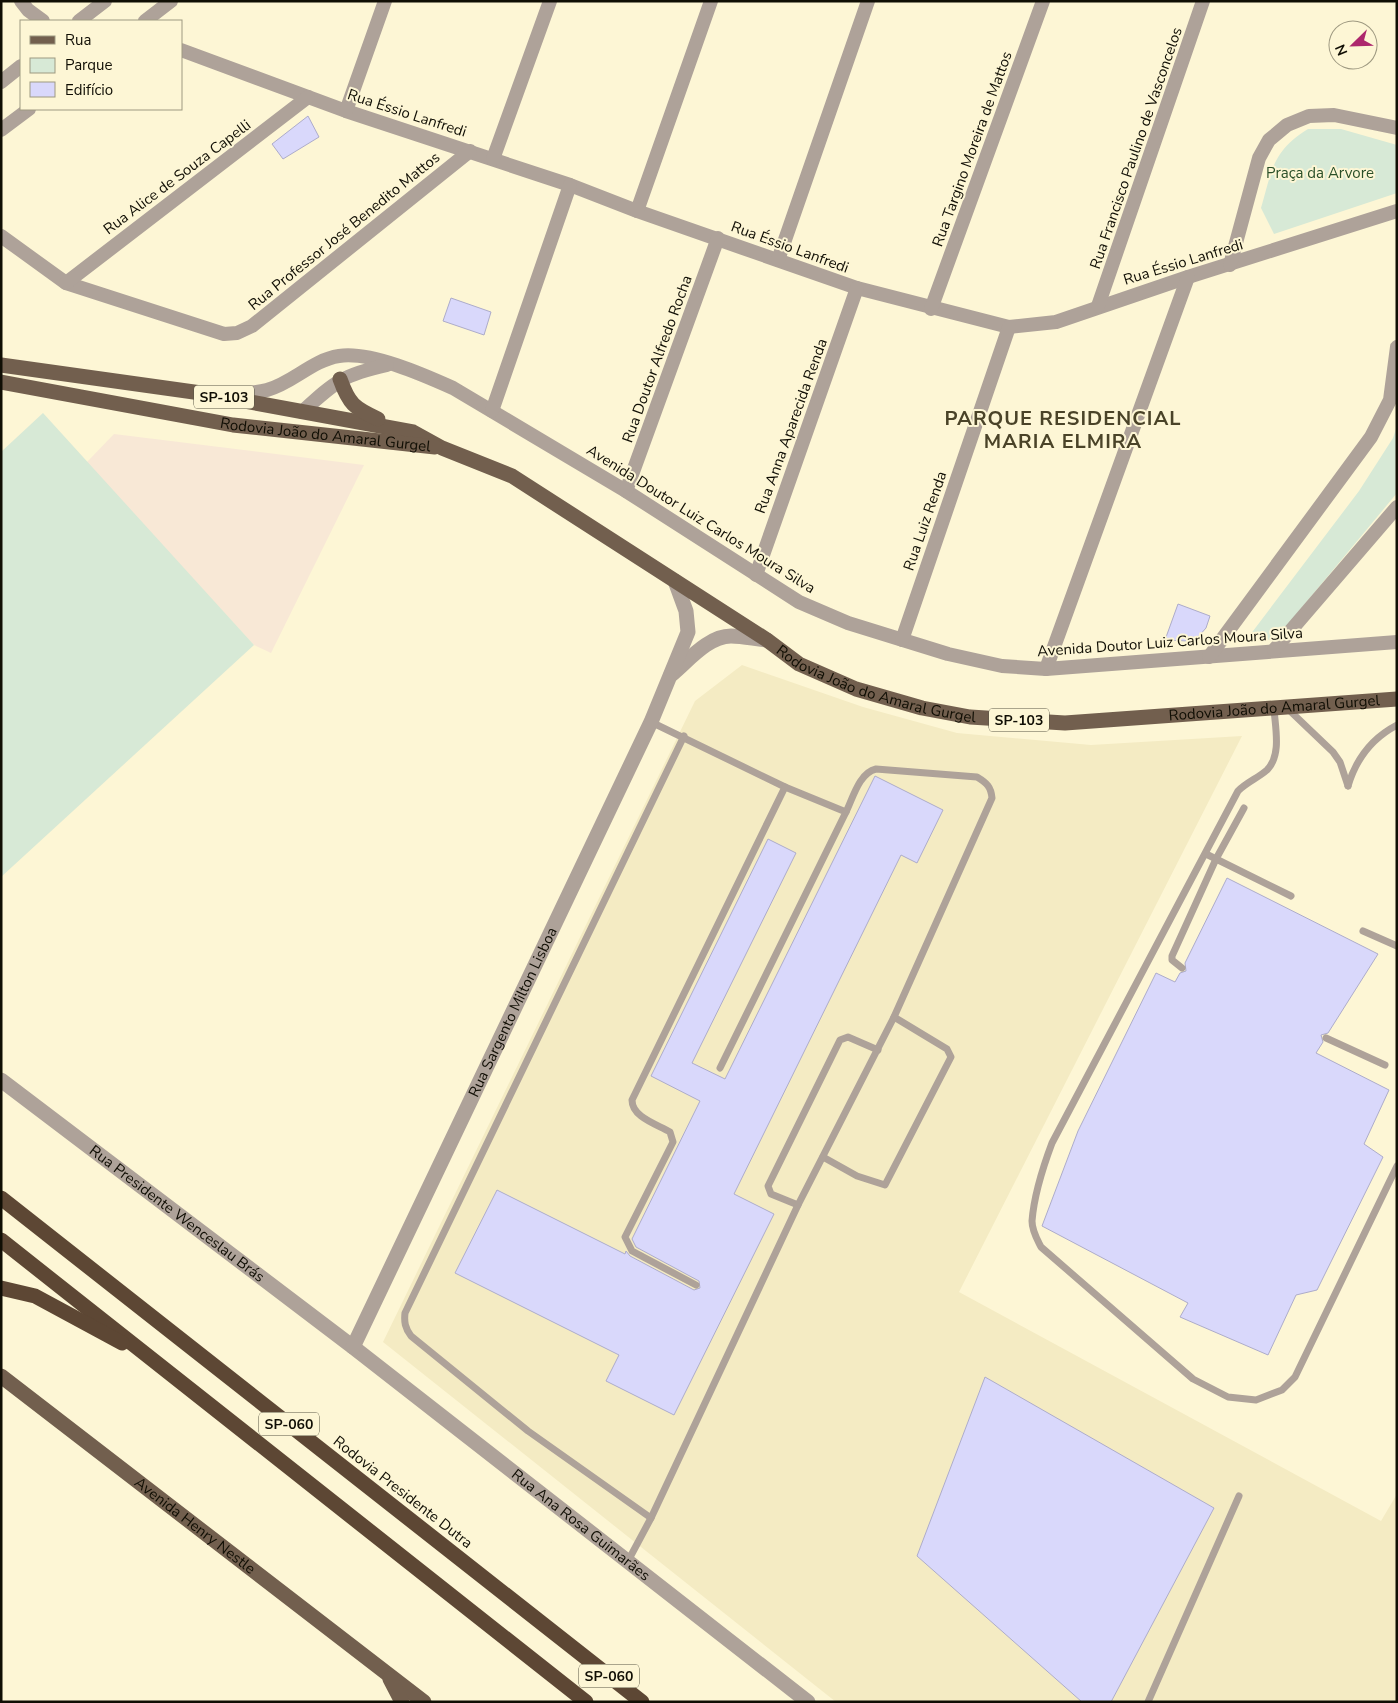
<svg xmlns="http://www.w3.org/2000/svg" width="1398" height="1703" viewBox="0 0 1398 1703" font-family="'Nunito Sans',sans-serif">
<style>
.built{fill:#f4ebc3}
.education{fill:#f8e8d6}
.green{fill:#d7e9d6}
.building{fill:#d9d8fb;stroke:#adacca}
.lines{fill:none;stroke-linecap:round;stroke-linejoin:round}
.service{stroke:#aea299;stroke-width:7}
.minor{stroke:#aea299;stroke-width:14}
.tertiary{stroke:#aea299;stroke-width:15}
.primary{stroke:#725f4e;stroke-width:15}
.motorway{stroke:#5d4734;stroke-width:15}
.labels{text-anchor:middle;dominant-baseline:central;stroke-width:4;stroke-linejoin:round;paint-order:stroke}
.shield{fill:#fdf6d5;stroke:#575443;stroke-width:1}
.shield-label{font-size:14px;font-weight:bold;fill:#100e04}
.street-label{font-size:15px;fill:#100e04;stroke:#fdf6d5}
.park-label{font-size:15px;fill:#2a4f28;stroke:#fdf6d5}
.district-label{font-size:20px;font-weight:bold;letter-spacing:1px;fill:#4a4328;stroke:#fdf6d5}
</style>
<rect width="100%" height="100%" fill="#fdf6d5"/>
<!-- built -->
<polygon class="built" points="742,665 863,707 957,733 1091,745 1242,736 959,1292 1381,1521 1397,1494 1397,1702 836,1702 383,1342 695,701"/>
<!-- education -->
<polygon class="education" points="114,434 364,465 271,653 254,645 86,463"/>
<!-- green -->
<g class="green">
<path d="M1308,129H1341L1397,145V193L1274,234L1261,208C1272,171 1272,151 1308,129Z"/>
<polygon points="43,413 254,645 1,877 1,452"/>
<polygon points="1397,426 1397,493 1274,641 1250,635 1359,491 1393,438"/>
</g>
<!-- building -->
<g class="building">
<polygon points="308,116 319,137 283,159 272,144"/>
<polygon points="451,298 491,312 484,335 443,321"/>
<polygon points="1178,604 1210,616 1206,628 1198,637 1188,641 1165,640"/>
<polygon points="875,776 943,810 917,863 901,855 734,1194 774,1214 674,1415 606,1381 619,1355 455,1273 497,1190 625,1254 626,1251 630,1256 694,1290 700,1288 699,1281 636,1247 632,1239 700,1101 651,1076 768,839 796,853 692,1063 725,1079"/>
<polygon points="1227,878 1378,954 1328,1033 1321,1035 1323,1042 1316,1053 1389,1090 1364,1144 1383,1157 1317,1290 1296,1295 1268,1355 1180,1317 1188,1303 1042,1226 1078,1131 1156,973 1175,982 1180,973 1186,971 1185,963"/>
<polygon points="985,1377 1214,1508 1111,1702 1082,1702 917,1556"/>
</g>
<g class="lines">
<!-- service -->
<g class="service">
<path d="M1274,708C1275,727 1282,755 1267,770C1258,778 1247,782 1238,791L1052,1143C1043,1167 1034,1195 1032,1221C1032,1231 1037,1239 1041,1247L1193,1379L1228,1397L1256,1400L1282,1390L1295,1377L1397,1166"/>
<polyline points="1288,709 1333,752 1340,762 1348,786"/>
<path d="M651,722L785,787L632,1100C632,1117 656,1124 670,1132L673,1142L625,1237L632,1251L696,1285"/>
<path d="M1348,786C1356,759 1372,738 1397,725"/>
<polyline points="1206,854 1291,896"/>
<polyline points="1363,931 1397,946"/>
<polyline points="1182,968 1172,960 1172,956 1216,859 1244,808"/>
<polyline points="1326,1038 1385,1065"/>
<polyline points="720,1068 846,812 785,787"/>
<polyline points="823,1157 857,1176 885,1185 951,1057 947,1049 894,1017"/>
<polyline points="798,1205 771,1194 768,1186 840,1040 848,1037 878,1050"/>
<path d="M651,1518L528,1431L411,1336C405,1328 404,1322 405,1313L684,736"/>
<path d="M628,1561L651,1518L798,1205L894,1017L992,798C991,787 987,783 977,777L876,769C859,773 853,798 846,812"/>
<polyline points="1148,1702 1239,1496"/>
</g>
<!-- minor -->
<g class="minor">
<polyline points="21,1 28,10 43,21"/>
<polyline points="79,21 105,1"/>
<polyline points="145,21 171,1"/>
<polyline points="181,50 346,111 570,185 637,211 857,288 1009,327 1056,322 1188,277 1397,211"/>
<polyline points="1,82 21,66"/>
<polyline points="346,111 385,1"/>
<polyline points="1,130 29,109"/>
<polyline points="493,159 550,1"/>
<polyline points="637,211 711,1"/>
<polyline points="1,236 66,283 224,334 237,333 252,326 470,151"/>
<polyline points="778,260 868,1"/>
<polyline points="1230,265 1259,158 1269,140 1287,125 1309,116 1334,115 1397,128"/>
<polyline points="66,283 308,97"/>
<polyline points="1098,306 1203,1"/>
<polyline points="931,309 1043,1"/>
<path d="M222,393C236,393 253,394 267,390C293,383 312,360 339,356C370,351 424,375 453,388L626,491L799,602L848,623L948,654L1002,666L1046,669L1397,642"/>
<polyline points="492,411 570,185"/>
<path d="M302,412C335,382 342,375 387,365"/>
<polyline points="626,491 718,238"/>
<polyline points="756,575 857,288"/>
<polyline points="902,640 1009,327"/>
<polyline points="1274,650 1397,507"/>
<polyline points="1209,657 1371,437 1390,400 1397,347"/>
<polyline points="1046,669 1188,277"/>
</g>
<!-- tertiary -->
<g class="tertiary">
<path d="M671,675C688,661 708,636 731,636C743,636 755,639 767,640"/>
<path id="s1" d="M1,1080L353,1347L808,1702"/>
<path id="s2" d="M353,1347L651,722L688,632L686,611L675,581"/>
</g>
<!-- primary -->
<g class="primary">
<path id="s3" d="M1,365L201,393L413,432L442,448L512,476L767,640L799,664L856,689L922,708L970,717L1065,723L1397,699"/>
<path d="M340,379C349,404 354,408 378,419"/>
<path id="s4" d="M1,382L233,425L435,447"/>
<path id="s5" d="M1,1376L424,1702"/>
<polyline points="390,1679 402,1702"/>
</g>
<!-- motorway -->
<g class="motorway">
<polyline points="1,1198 642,1702"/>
<polyline points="1,1240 586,1702"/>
<polyline points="1,1288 35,1296 122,1343"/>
</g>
</g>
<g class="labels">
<!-- shield labels -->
<g class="shield">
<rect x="194" y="385.5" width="60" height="23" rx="4"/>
<rect x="989" y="708.5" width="60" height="23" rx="4"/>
<rect x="259" y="1412.5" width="60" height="23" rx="4"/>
<rect x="579" y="1664.5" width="60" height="23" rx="4"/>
</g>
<g class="shield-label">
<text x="224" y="397">SP-103</text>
<text x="1019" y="720">SP-103</text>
<text x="289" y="1424">SP-060</text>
<text x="609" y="1676">SP-060</text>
</g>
<!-- street labels -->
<g class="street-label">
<text transform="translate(407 113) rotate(18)">Rua Éssio Lanfredi</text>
<text transform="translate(1136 148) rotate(-71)">Rua Francisco Paulino de Vasconcelos</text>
<text transform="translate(972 149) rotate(-70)">Rua Targino Moreira de Mattos</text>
<text transform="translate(177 177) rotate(-37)">Rua Alice de Souza Capelli</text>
<text transform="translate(344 231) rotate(-39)">Rua Professor José Benedito Mattos</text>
<text transform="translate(790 247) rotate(20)">Rua Éssio Lanfredi</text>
<text transform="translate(1183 262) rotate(-17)">Rua Éssio Lanfredi</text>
<text transform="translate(657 359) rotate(-70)">Rua Doutor Alfredo Rocha</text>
<text transform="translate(791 426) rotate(-70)">Rua Anna Aparecida Renda</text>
<text stroke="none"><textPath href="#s4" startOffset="329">Rodovia João do Amaral Gurgel</textPath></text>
<text transform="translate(701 519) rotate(32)">Avenida Doutor Luiz Carlos Moura Silva</text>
<text transform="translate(925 521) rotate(-71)">Rua Luiz Renda</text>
<text transform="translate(1170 642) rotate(-4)">Avenida Doutor Luiz Carlos Moura Silva</text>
<text stroke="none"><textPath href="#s3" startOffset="949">Rodovia João do Amaral Gurgel</textPath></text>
<text stroke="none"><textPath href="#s3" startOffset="1354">Rodovia João do Amaral Gurgel</textPath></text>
<text stroke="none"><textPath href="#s2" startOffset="371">Rua Sargento Milton Lisboa</textPath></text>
<text stroke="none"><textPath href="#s1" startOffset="221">Rua Presidente Wenceslau Brás</textPath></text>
<text transform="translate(403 1492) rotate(38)">Rodovia Presidente Dutra</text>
<text stroke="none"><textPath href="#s1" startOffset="731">Rua Ana Rosa Guimarães</textPath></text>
<text stroke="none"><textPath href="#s5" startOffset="245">Avenida Henry Nestle</textPath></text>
</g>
<!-- park labels -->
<g class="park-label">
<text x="1320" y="173">Praça da Arvore</text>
</g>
<!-- district labels -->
<g class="district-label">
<text x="1063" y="418">PARQUE RESIDENCIAL<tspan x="1063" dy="23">MARIA ELMIRA</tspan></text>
</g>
</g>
<!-- border -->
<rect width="1398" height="1703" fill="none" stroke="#100e04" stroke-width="5"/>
<!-- legend -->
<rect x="20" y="20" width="162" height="90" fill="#fdf6d5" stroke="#9e9981"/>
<rect x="30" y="36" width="25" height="8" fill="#725f4e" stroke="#9e9981"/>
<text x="65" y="45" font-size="15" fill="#100e04">Rua</text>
<rect x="30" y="58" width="25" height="15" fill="#d7e9d6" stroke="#9e9981"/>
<text x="65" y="70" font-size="15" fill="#100e04">Parque</text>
<rect x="30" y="82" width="25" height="15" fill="#d9d8fb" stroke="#9e9981"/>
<text x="65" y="95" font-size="15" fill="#100e04">Edifício</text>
<!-- north arrow -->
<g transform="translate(1353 45) rotate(247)"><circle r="24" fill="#fdf6d5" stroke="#9e9981"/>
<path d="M0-4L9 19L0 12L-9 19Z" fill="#ad276d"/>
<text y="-8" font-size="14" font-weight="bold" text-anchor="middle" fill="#100e04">N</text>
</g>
</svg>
